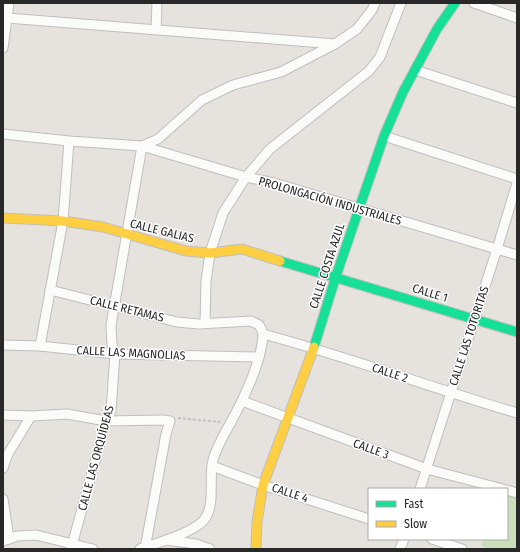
<svg xmlns="http://www.w3.org/2000/svg" width="520" height="552" viewBox="0 0 520 552" font-family="'Fira Sans Condensed',sans-serif">
<style>
.green{fill:#cbdeba}
.lines{fill:none;stroke-linecap:round;stroke-linejoin:round}
.street-casing{stroke:#c0bfbf;stroke-width:11}
.fast-casing{stroke:#c0bfbf;stroke-width:11}
.slow-casing{stroke:#c0bfbf;stroke-width:11}
.path{stroke:#c3c2c2;stroke-width:2;stroke-dasharray:3 2;stroke-linecap:butt}
.street{stroke:#fbfbfa;stroke-width:9}
.fast{stroke:#16e098;stroke-width:9}
.slow{stroke:#ffcf43;stroke-width:9}
.labels{text-anchor:middle;dominant-baseline:central;stroke-width:3;stroke-linejoin:round;paint-order:stroke}
.street-label{font-size:12px;fill:#282828;stroke:#fff}
</style>
<rect width="100%" height="100%" fill="#e6e2de"/>
<!-- green -->
<polygon class="green" points="507,492 517,495 517,549 488,549 481,546 483,539 507,539"/>
<g class="lines">
<!-- street casing -->
<g class="street-casing">
<g id="street">
<polyline points="474,3 517,18"/>
<polyline points="7,18 335,44"/>
<polyline points="156,30 157,3"/>
<polyline points="3,48 9,3"/>
<polyline points="415,70 517,103"/>
<polyline points="3,134 69,141 142,146 246,177 274,183 517,255"/>
<polyline points="384,136 517,179"/>
<polyline points="142,146 158,139 202,100 233,85 281,72 335,44 357,29 372,10 375,3"/>
<path d="M50,290L177,322L199,324L251,321L259,325C261,328 263,332 263,336C261,362 244,399 231,422C225,433 216,448 213,460C208,479 217,508 202,522C189,534 157,543 140,549"/>
<polyline points="205,323 206,281 210,253 223,213 246,177 270,149 369,71 380,57 401,3"/>
<path d="M263,334C349,357 432,388 517,413"/>
<polyline points="3,345 40,346 115,354 259,357"/>
<polyline points="40,346 63,221 69,141"/>
<polyline points="242,401 427,469 503,489"/>
<polyline points="3,415 31,416 67,414 106,421 163,420 170,421 166,434 145,549"/>
<polyline points="212,466 263,485 369,519"/>
<polyline points="3,468 8,454 31,416"/>
<polyline points="420,489 497,249 517,183"/>
<polyline points="507,490 517,493"/>
<polyline points="3,499 9,539"/>
<polyline points="432,539 462,549"/>
<polyline points="166,540 196,544 210,549"/>
<polyline points="3,541 17,536 36,535 93,549"/>
<polyline points="71,549 106,421 111,411 115,354 112,344 111,325 142,146"/>
<polyline points="400,549 404,539"/>
</g>
</g>
<!-- fast casing -->
<g class="fast-casing">
<g id="fast">
<polyline points="280,261 517,332"/>
<polyline points="314,347 336,276 384,136 403,92 437,29 455,3"/>
</g>
</g>
<!-- slow casing -->
<g class="slow-casing">
<g id="slow">
<polyline points="3,218 63,221 103,227 186,251 210,253 242,249 280,261"/>
<polyline points="256,549 257,522 263,485 314,347"/>
</g>
</g>
<!-- path -->
<polyline class="path" points="178,418 220,422"/>
<!-- street -->
<use href="#street" class="street"/>
<!-- fast -->
<use href="#fast" class="fast"/>
<!-- slow -->
<use href="#slow" class="slow"/>
</g>
<g class="labels">
<!-- street labels -->
<g class="street-label">
<text transform="translate(330 201) rotate(16)">PROLONGACIÓN INDUSTRIALES</text>
<text transform="translate(162 231) rotate(14)">CALLE GALIAS</text>
<text transform="translate(327 266) rotate(-72)">CALLE COSTA AZUL</text>
<text transform="translate(430 293) rotate(17)">CALLE 1</text>
<text transform="translate(127 309) rotate(14)">CALLE RETAMAS</text>
<text transform="translate(469 336) rotate(-72)">CALLE LAS TOTORITAS</text>
<text transform="translate(131 353) rotate(3)">CALLE LAS MAGNOLIAS</text>
<text transform="translate(390 373) rotate(18)">CALLE 2</text>
<text transform="translate(371 449) rotate(20)">CALLE 3</text>
<text transform="translate(96 458) rotate(-75)">CALLE LAS ORQUÍDEAS</text>
<text transform="translate(290 493) rotate(18)">CALLE 4</text>
</g>
</g>
<!-- border -->
<rect width="520" height="552" fill="none" stroke="#282828" stroke-width="8"/>
<!-- legend -->
<rect x="368" y="488" width="140" height="52" fill="#ffffff" stroke="#a9a9a9"/>
<rect x="376" y="501" width="20" height="6" fill="#16e098" stroke="#a9a9a9"/>
<text x="404" y="508" font-size="12" fill="#282828">Fast</text>
<rect x="376" y="521" width="20" height="6" fill="#ffcf43" stroke="#a9a9a9"/>
<text x="404" y="528" font-size="12" fill="#282828">Slow</text>
</svg>
